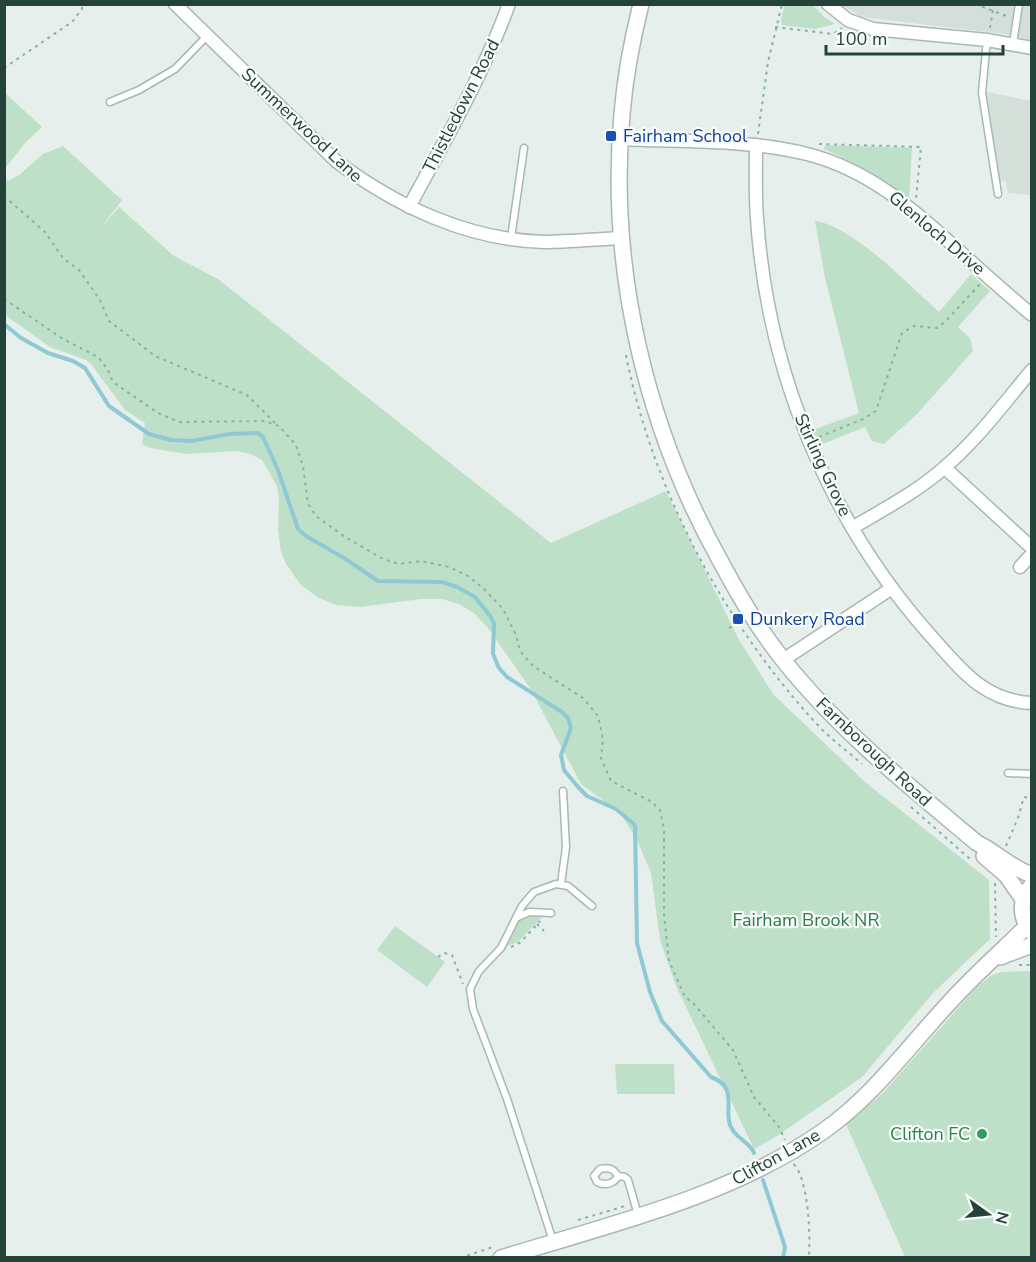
<svg xmlns="http://www.w3.org/2000/svg" width="1036" height="1262" viewBox="0 0 1036 1262" font-family="'Nunito Sans',sans-serif">
<style>
.built{fill:#d4dfda}
.green{fill:#bfe0c8}
.lines{fill:none;stroke-linecap:round;stroke-linejoin:round}
.stream{stroke:#8ec9d4;stroke-width:4}
.service-casing{stroke:#a8b8b2;stroke-width:9}
.minor-casing{stroke:#a8b8b2;stroke-width:15}
.tertiary-casing{stroke:#a8b8b2;stroke-width:18}
.path{stroke:#86b3a5;stroke-width:2;stroke-dasharray:3 4.5;stroke-linecap:butt}
.service{stroke:#fff;stroke-width:6}
.minor{stroke:#fff;stroke-width:12}
.tertiary{stroke:#fff;stroke-width:15}
.transit-dot{fill:#1a4fb4;stroke:#f7fbf9;stroke-width:2}
.leisure-dot{fill:#2e9e5b;stroke:#f7fbf9;stroke-width:2}
.labels{text-anchor:middle;dominant-baseline:central;stroke-width:4.5;stroke-linejoin:round;paint-order:stroke}
.street-label{font-size:18px;fill:#24423a;stroke:#f7fbf9}
.transit-label{font-size:18px;fill:#164399;stroke:#f7fbf9;text-anchor:start}
.park-label{font-size:18px;fill:#2d7a4b;stroke:#f7fbf9}
.leisure-label{font-size:18px;fill:#27864d;stroke:#f7fbf9;text-anchor:end}
</style>
<rect width="100%" height="100%" fill="#e6efeb"/>
<!-- built -->
<g class="built">
<polygon points="842,5 1031,5 1031,40 1004,34 861,17"/>
<polygon points="982,91 1031,101 1031,195 1008,193 1005,180 994,184"/>
</g>
<!-- green -->
<g class="green">
<polygon points="785,5 813,5 824,17 835,24 815,29 782,25 781,19"/>
<polygon points="4,92 42,127 26,142 5,168"/>
<path d="M825,145L912,148L909,200C880,178 858,164 824,149Z"/>
<polygon points="63,146 122,200 101,228 119,207 174,256 218,279 551,543 666,491 738,638 773,694 865,782 989,880 990,939 933,993 862,1077 777,1136 754,1149 676,986 660,940 651,873 637,840 621,814 581,784 530,688 488,628 474,613 459,604 442,599 421,599 359,607 336,605 319,598 301,585 286,564 281,552 278,530 279,499 277,486 262,460 251,454 237,451 186,454 150,448 142,444 145,423 125,410 91,364 86,360 50,347 5,315 5,178 8,181 19,175 43,154"/>
<path d="M815,221C853,226 910,286 939,312L971,274L990,291L958,327L970,338L973,351L917,414L884,444L872,441L865,427L820,445L813,430L859,413L825,278Z"/>
<polygon points="544,915 518,942 506,946 520,919 531,916"/>
<polygon points="395,926 445,962 427,987 377,950"/>
<polygon points="1001,972 1031,971 1031,1257 905,1257 846,1124 883,1093 975,989 990,976"/>
<polygon points="615,1064 674,1064 675,1094 617,1094"/>
</g>
<g class="lines">
<!-- stream -->
<g class="stream">
<path d="M4,324L21,338L48,353L73,361L85,368L109,406L149,434L171,440L192,441L229,434L258,433L263,437L278,470L298,529L306,536L344,558L378,581L442,582L457,587L475,597L491,617L494,624L493,654L499,668L507,677L562,712L568,718L571,728L561,755L564,770L578,787L587,796L616,809L635,825L637,943L650,992L662,1021L711,1077C736,1086 726,1104 729,1121C732,1138 750,1141 754,1153"/>
<polyline points="763,1180 785,1247 783,1258"/>
</g>
<!-- service casing -->
<g class="service-casing">
<g id="service">
<polyline points="987,40 982,93 998,194"/>
<polyline points="1013,44 1019,4"/>
<polyline points="110,102 139,90 175,69 207,36"/>
<polyline points="511,238 524,148"/>
<polyline points="1008,773 1032,774"/>
<polyline points="561,884 566,847 563,791"/>
<polyline points="516,918 529,912 551,913"/>
<path d="M618,1176C613,1168 608,1167 600,1169L594,1176L597,1182C605,1186 614,1184 618,1176L625,1177L628,1180L638,1215"/>
<polyline points="553,1241 507,1099 473,1009 470,989 479,971 501,948 522,906 534,892 556,884 568,886 592,906"/>
</g>
</g>
<!-- minor casing -->
<g class="minor-casing">
<g id="minor">
<path d="M175,4L336,161C396,206 468,240 544,242C570,242 596,239 622,238"/>
<polyline points="828,4 848,20 873,29 987,40 1032,48"/>
<path d="M620,139C682,142 747,139 807,154C867,169 912,208 956,248C981,271 1006,293 1032,315"/>
<path d="M756,145C756,169 755,194 757,218C767,371 828,520 930,635C960,668 983,701 1032,703"/>
<path d="M409,207C445,140 483,75 509,4"/>
<polyline points="945,468 1032,548"/>
<path d="M852,528C884,509 917,492 945,467C978,439 1004,403 1032,370"/>
<polyline points="1020,567 1032,554"/>
<polyline points="783,660 892,588"/>
</g>
</g>
<!-- tertiary casing -->
<g class="tertiary-casing">
<g id="tertiary">
<path d="M641,4C632,40 625,77 622,114C608,269 646,429 722,564C740,598 760,631 784,661C840,731 909,786 977,843C996,852 1011,868 1032,875"/>
<polyline points="984,856 1006,875 1023,899"/>
<path d="M1032,885C1019,900 1019,917 1032,932"/>
<polyline points="1000,957 1032,945"/>
<path d="M501,1258C611,1224 730,1197 825,1130C876,1093 907,1048 949,1003C973,976 1001,952 1027,926"/>
</g>
</g>
<!-- path -->
<g class="path">
<polyline points="975,4 1009,17"/>
<polyline points="775,27 833,34 842,28"/>
<polyline points="990,28 994,4"/>
<polyline points="4,68 72,22 82,9 82,4"/>
<polyline points="758,134 768,62 782,4"/>
<polyline points="819,144 921,147 916,198"/>
<polyline points="4,196 45,232 63,258 79,270 100,300 109,321 155,356 247,395 277,425"/>
<polyline points="4,299 63,339 98,357 108,370 113,382 158,413 179,422 265,421 279,426 296,445 303,466 308,504 316,516 345,537 383,559 399,564 421,561 449,567 468,576 484,589 503,609 516,635 520,651 533,666 583,698 598,716 603,739 601,758 611,781 652,802 660,810 664,829 664,914 669,961 685,997 693,1003 733,1050 754,1097 779,1127 785,1140"/>
<path d="M626,355C652,488 723,621 814,721C828,737 846,750 862,764"/>
<polyline points="819,437 863,419 876,411 902,333 914,326 937,328 945,322 980,284"/>
<polyline points="729,628 737,624"/>
<polyline points="911,807 970,859"/>
<polyline points="1006,846 1018,818 1024,797 1032,798"/>
<polyline points="995,883 996,937"/>
<polyline points="537,924 544,931"/>
<polyline points="511,947 521,942 540,921"/>
<polyline points="438,957 444,953 452,955 463,984"/>
<polyline points="1019,965 1032,965"/>
<path d="M794,1164C796,1168 800,1172 801,1177C809,1202 810,1231 809,1258"/>
<polyline points="578,1220 625,1206"/>
<polyline points="460,1258 493,1247"/>
</g>
<!-- service -->
<use href="#service" class="service"/>
<!-- minor -->
<use href="#minor" class="minor"/>
<!-- tertiary -->
<use href="#tertiary" class="tertiary"/>
</g>
<!-- markers -->
<g class="transit-dot">
<rect x="605" y="130" width="12" height="12" rx="3"/>
<rect x="732" y="613" width="12" height="12" rx="3"/>
</g>
<circle class="leisure-dot" cx="982" cy="1134" r="6"/>
<g class="labels">
<!-- street labels -->
<g class="street-label">
<text transform="translate(461 106) rotate(-63)">Thistledown Road</text>
<text transform="translate(302 125) rotate(43)">Summerwood Lane</text>
<text transform="translate(937 233) rotate(40)">Glenloch Drive</text>
<text transform="translate(823 465) rotate(65)">Stirling Grove</text>
<text transform="translate(874 752) rotate(43)">Farnborough Road</text>
<text transform="translate(776 1157) rotate(-29)">Clifton Lane</text>
</g>
<!-- transit labels -->
<g class="transit-label">
<text x="623" y="136">Fairham School</text>
<text x="750" y="619">Dunkery Road</text>
</g>
<!-- park labels -->
<g class="park-label">
<text x="806" y="920">Fairham Brook NR</text>
</g>
<!-- leisure labels -->
<g class="leisure-label">
<text x="970" y="1134">Clifton FC</text>
</g>
</g>
<!-- border -->
<rect width="1036" height="1262" fill="none" stroke="#24423a" stroke-width="12"/>
<!-- north arrow -->
<g transform="translate(988 1214) rotate(105)" stroke="#f7fbf9" stroke-width="4.5" paint-order="stroke">
<path d="M0-4.5L10 22L0 15L-10 22Z" fill="#24423a"/>
<text y="-9" font-size="16" font-weight="bold" text-anchor="middle" fill="#24423a">N</text>
</g>
<!-- scale -->
<path d="M826 45v9h177v-9" fill="none" stroke="#24423a" stroke-width="3"/>
<text x="835" y="45" font-size="18" fill="#24423a" stroke="#f7fbf9" stroke-width="4.5" paint-order="stroke">100 m</text>
</svg>
